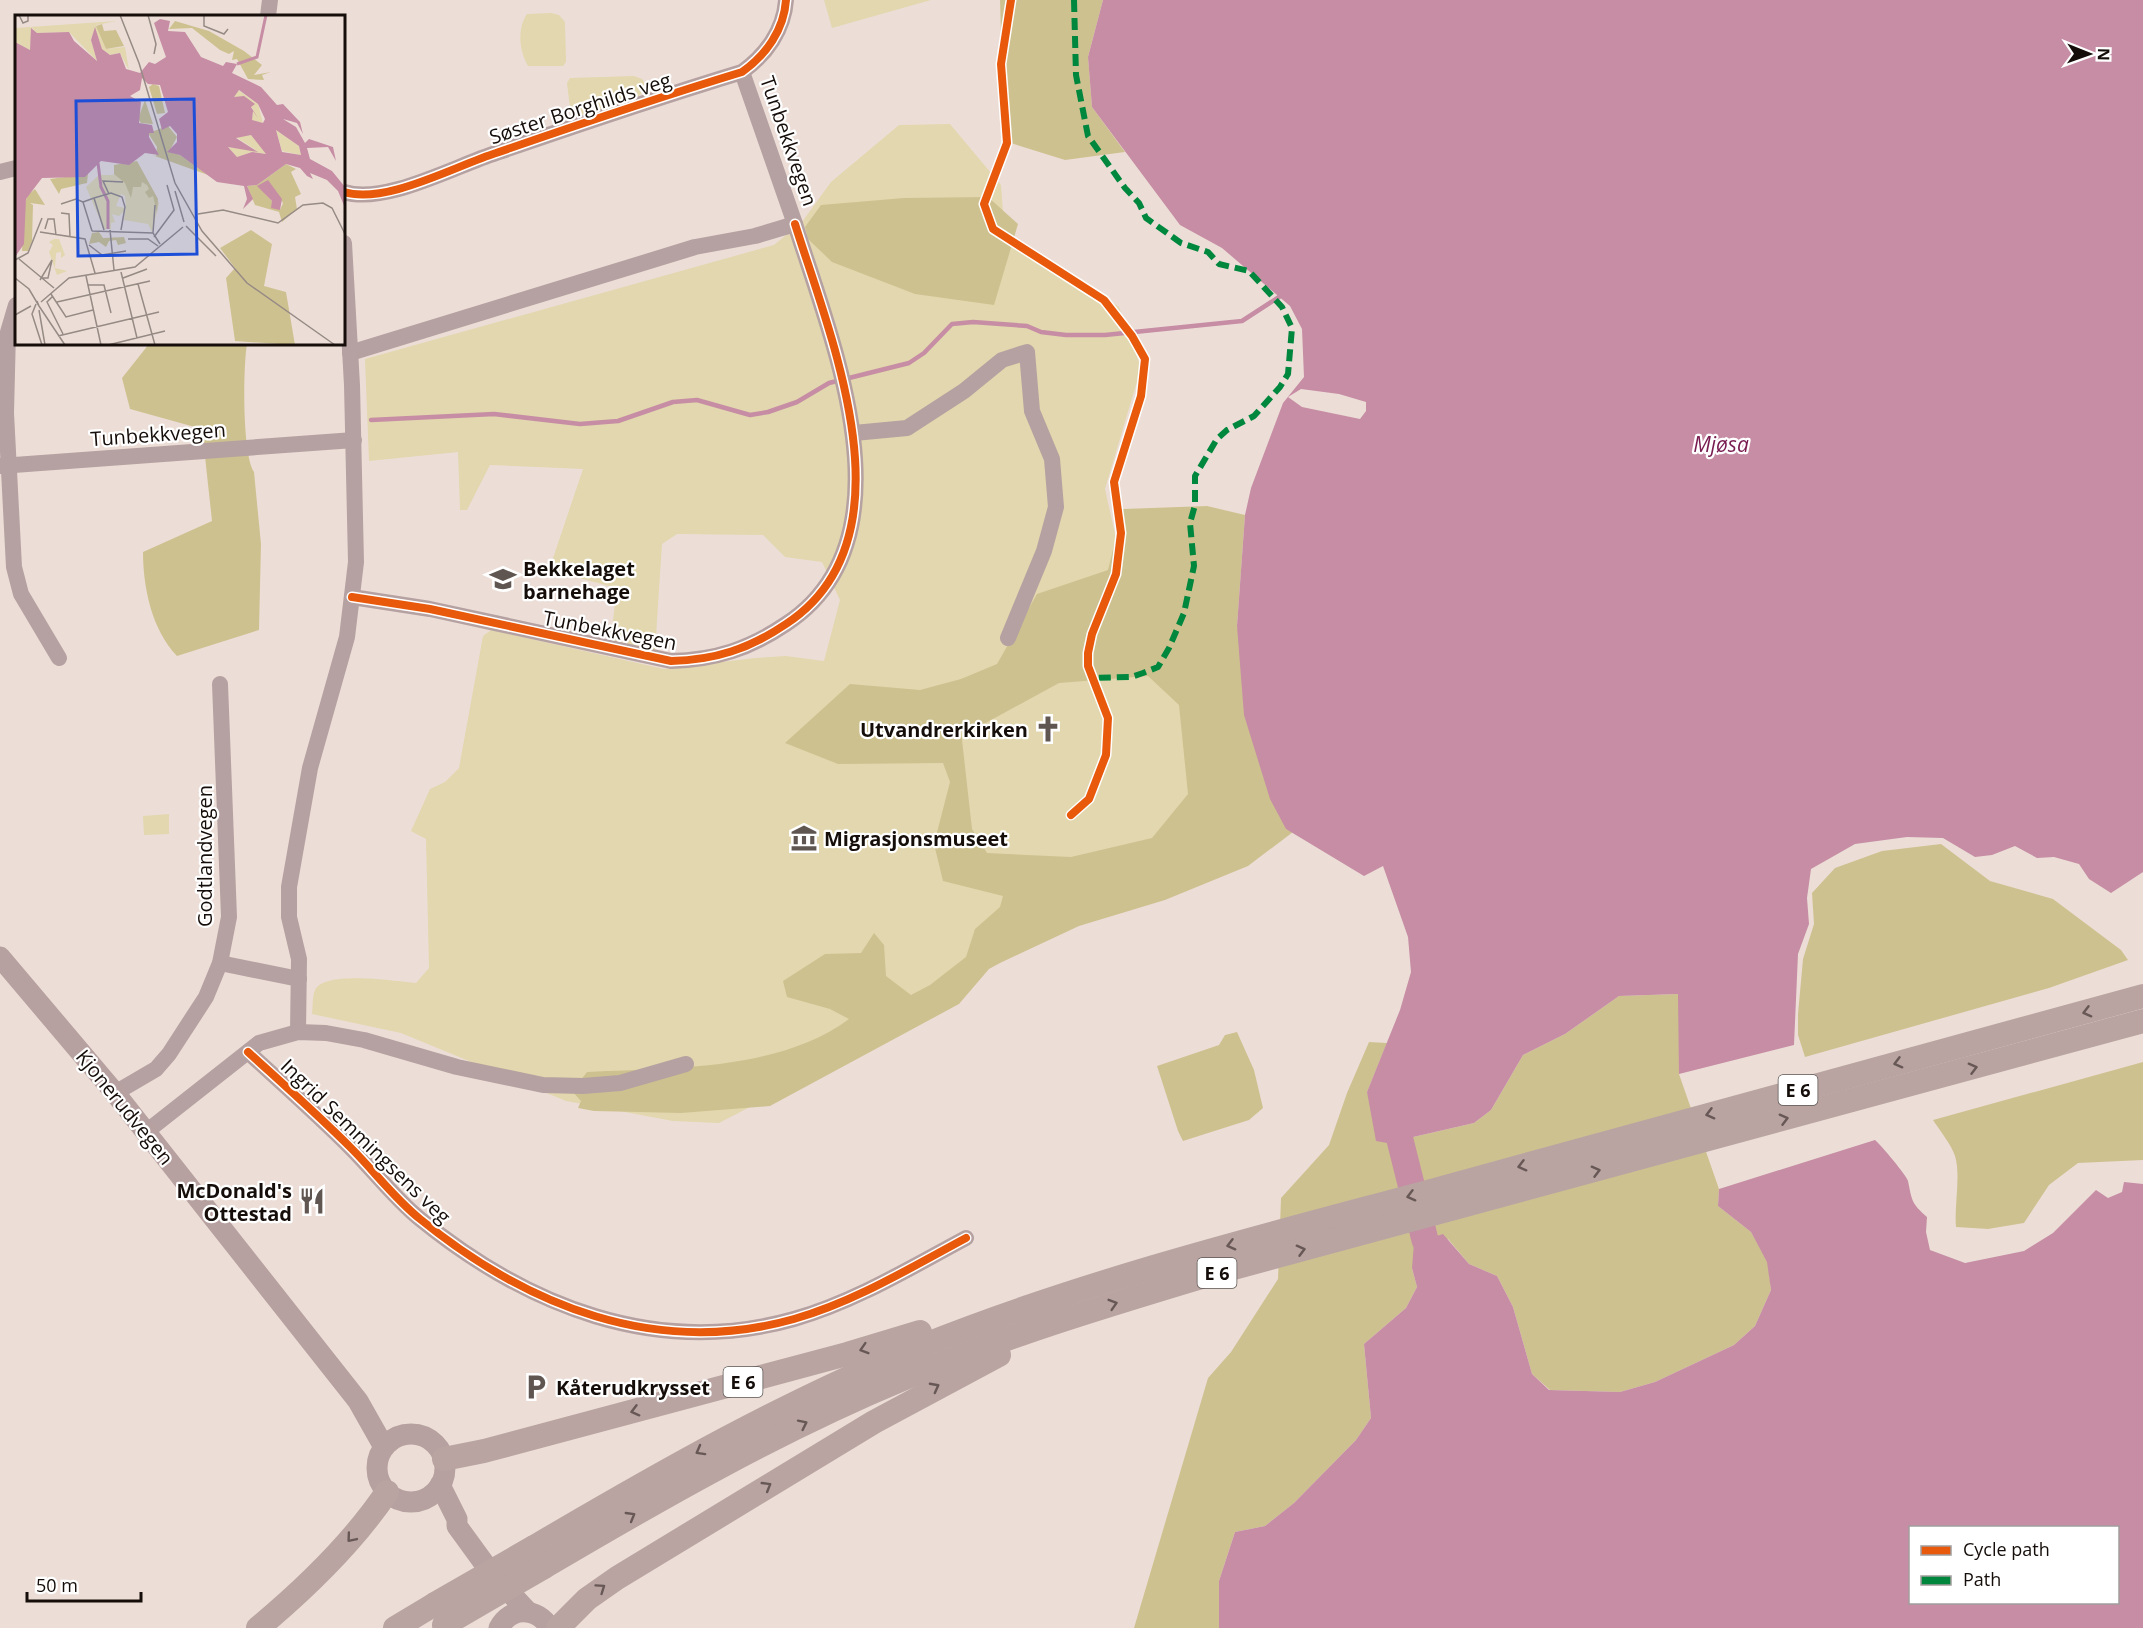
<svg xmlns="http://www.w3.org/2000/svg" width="2143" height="1628" viewBox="0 0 2143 1628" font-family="'Open Sans',sans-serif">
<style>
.green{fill:#e2d7ae}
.forest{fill:#cec190;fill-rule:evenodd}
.water{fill:#c68da4;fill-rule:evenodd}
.pier{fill:#ecded7}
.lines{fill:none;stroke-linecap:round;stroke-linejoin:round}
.stream{stroke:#c68da4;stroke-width:4.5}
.river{stroke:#c68da4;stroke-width:27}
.minor{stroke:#b5a1a1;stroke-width:16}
.major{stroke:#b7a1a0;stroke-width:21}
.highway{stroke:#b9a4a2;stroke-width:24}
.highway-bridge{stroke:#b9a4a2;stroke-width:24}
.quiet{stroke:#00873e;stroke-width:6;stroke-dasharray:12 6;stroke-linecap:butt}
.cycleway-casing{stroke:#fff;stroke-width:11}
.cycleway{stroke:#e8590c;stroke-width:8}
.oneway{stroke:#675856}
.labels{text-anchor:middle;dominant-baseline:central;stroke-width:4.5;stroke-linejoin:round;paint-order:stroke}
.shield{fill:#fff;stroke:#5b5653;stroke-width:1.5}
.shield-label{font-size:18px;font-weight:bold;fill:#150d09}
.street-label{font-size:20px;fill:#150d09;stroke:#fff}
.poi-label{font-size:20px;font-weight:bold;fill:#150d09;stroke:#fff;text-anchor:start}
.water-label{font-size:21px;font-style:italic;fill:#781c50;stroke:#fff}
.inset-river{fill:none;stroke:#c68da4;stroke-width:3}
.inset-road{fill:none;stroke:#968a85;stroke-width:1.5}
.view{fill:#1d4ed8;fill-opacity:0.15;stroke:#1d4ed8;stroke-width:3}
.inset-edge{fill:none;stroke:#150d09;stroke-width:3}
</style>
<rect width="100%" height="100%" fill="#ecded7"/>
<!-- green -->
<g class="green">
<polygon points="824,0 931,0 832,28"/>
<path d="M551,13L559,15L565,22L566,62L563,66H528C519,51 517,28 527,14Z"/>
<path d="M634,76L642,79C647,86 645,90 639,96L575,118L571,116L567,83L570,78Z"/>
<path d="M950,124L1001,185L1004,226L1016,238L1119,307L1141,368L1105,489L1117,543L1173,656L1232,859L998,950L959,999L719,1123L673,1121L566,1101L401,1033L312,1014C313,1007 312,997 315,990C324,970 396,981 416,983L429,968L426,839L411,831L430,789L445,782L459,768L483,636L491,630L664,669L755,658L786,656L824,661L840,600L822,562L785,557L763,535L677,534L662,544L655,651L610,644L615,604L610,601L613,587L549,570L583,469L490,465L467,510H460L458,452L369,461L365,359L774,245L802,222L831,182L899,125Z"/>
<polygon points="169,814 169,834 144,835 143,816"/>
</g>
<!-- forest -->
<g class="forest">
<polygon points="1000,0 1103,0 1088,57 1092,107 1125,152 1065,160 1004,141"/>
<polygon points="988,197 1018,224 994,305 915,294 832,262 808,239 805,227 821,205 904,198"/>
<path d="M149,344H247C243,367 242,454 254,472L261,544L259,630L177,656C152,630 143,588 143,552L212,521L202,429L130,409L122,378Z"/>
<path d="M1207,506L1245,515L1237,626L1286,829L1293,832L1248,866L1165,900L1079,926L1000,963L989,969L959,1004L770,1106L681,1113L594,1111L578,1108L581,1101L572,1091L587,1072C671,1068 779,1071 849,1019L830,1009L787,997L783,981L825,954L861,953L874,933L884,945L886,976L911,995L930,985L966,957L975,929L1000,907L1003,896L943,881L934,844L950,782L943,763L838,764L785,743L850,684L920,690L961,679L997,664L1037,594L1108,570L1123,509ZM1148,676L1179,705L1188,794L1152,838L1071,857L987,853L972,829L961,731L982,725L1059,683Z"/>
<polygon points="1941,844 1990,881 2053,899 2121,950 2128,960 2049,988 1805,1057 1798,1035 1798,1014 1803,959 1814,924 1812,893 1835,868 1882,851"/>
<polygon points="1679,994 1679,1074 1719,1189 1718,1206 1751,1232 1768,1262 1771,1290 1755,1326 1734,1345 1655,1382 1620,1392 1550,1390 1532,1374 1513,1307 1497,1276 1469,1264 1448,1239 1412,1268 1417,1287 1406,1308 1364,1344 1371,1418 1356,1440 1294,1503 1265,1526 1235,1532 1219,1581 1219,1628 1134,1628 1208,1378 1231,1352 1278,1279 1281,1198 1329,1145 1347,1093 1369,1042 1387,1043 1367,1092 1387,1143 1474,1123 1491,1110 1523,1055 1565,1034 1619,996"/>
<polygon points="1237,1032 1254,1070 1263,1108 1249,1120 1183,1141 1178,1131 1157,1066 1219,1045 1225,1035"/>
<path d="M2143,1062V1160L2078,1163L2049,1185L2024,1223L1988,1229L1956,1227C1954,1205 1961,1176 1955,1156C1951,1144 1940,1131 1933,1120Z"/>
</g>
<!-- water -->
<g class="water">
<polygon points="1103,0 2143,0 2143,872 2111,893 2089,879 2079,864 2054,857 2037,858 2015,846 1992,855 1975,857 1943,838 1907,837 1855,844 1811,869 1807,898 1809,924 1798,954 1794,1045 1679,1074 1678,994 1619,996 1565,1034 1523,1055 1491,1110 1474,1123 1387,1143 1376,1141 1367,1092 1400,1010 1411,972 1408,937 1383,866 1364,876 1286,829 1270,799 1244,715 1237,626 1245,515 1251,488 1283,403 1304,377 1302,329 1290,306 1222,248 1180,225 1092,107 1088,57"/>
<path d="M1875,1140C1881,1145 1907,1176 1908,1181C1912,1200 1911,1203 1927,1217L1926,1232L1930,1250L1965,1263L2024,1251L2053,1233L2096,1190L2108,1198L2122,1192L2124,1182L2143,1184V1628H1219V1581L1235,1532L1265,1526L1294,1503L1356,1440L1371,1418L1364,1344L1406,1308L1417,1287L1412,1268L1414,1243L1443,1234L1469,1264L1497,1276L1513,1307L1532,1374L1549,1390L1620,1392L1655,1382L1734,1345L1755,1326L1771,1290L1767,1262L1751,1232L1718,1206L1719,1189ZM1910,1528H2118V1602H1910Z"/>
</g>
<!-- pier -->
<polygon class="pier" points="1301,389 1339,394 1366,402 1366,411 1360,419 1302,407 1288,397"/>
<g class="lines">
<!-- stream -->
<polyline class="stream" points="371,420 494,414 580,424 618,421 673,402 697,400 750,415 768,412 797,402 829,383 909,363 924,353 952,324 973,322 1027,326 1041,332 1066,335 1105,335 1242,321 1279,297"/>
<!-- river -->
<polyline class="river" points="1400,1140 1425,1240"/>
<!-- minor -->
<g class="minor">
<polyline points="268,16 270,0"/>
<polyline points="0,172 16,168"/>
<path d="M344,192C385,205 455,166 496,153C577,125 660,97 742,72C766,55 784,30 786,0"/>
<polyline points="16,305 8,332 6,413 14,567 21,594 59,658"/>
<polyline points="350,353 695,247 755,236 795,224 742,72"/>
<polyline points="854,433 907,428 964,391 1002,360 1027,352 1032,411 1052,459 1056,507 1044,551 1008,638"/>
<polyline points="0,466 354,440"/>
<path d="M352,597L430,609L671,661C715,660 749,649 786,624C916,539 831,339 795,224"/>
<polyline points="220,963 299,979"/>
<polyline points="298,1032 299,959 289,917 289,887 310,768 347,637 356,562 352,385 344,243"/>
<path d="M248,1052C283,1084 318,1115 351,1148C374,1171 395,1199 420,1219C527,1306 656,1358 794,1319C854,1302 910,1268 966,1238"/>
<polyline points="115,1093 156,1069 169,1054 206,997 220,963 229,917 220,684"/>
<polyline points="146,1132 259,1043 298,1032 326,1033 364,1040 457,1067 543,1085 583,1086 620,1083 686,1064"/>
</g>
<!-- major -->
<g class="major">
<polyline points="0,957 115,1093 358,1401 384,1447"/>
<circle cx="411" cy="1468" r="34"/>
<polyline points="440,1485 457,1519 457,1526 489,1570 527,1611"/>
<path d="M499,1628C511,1606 537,1607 550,1628"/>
</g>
<!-- highway -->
<g class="highway">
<polyline points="444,1459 484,1451 847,1354 920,1332"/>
<path d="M534,1547C660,1473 786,1401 922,1346C1087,1280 1260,1237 1431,1191C1668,1126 1906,1061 2143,996"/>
<path d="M544,1567C661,1498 778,1431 903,1379C1002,1337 1105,1306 1208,1275L2143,1021"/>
<path d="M258,1628C306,1588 352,1544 387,1492"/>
<polyline points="395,1628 435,1604"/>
<polyline points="558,1628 587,1599 617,1578 874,1422 999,1355"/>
</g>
<!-- highway-bridge -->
<g class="highway-bridge">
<polyline points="435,1604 534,1547"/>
<polyline points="444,1625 544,1567"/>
</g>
<!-- quiet -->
<polyline class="quiet" points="1074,0 1076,75 1088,136 1125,188 1139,203 1146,218 1181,243 1208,252 1219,264 1249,271 1282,307 1292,328 1288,374 1280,387 1254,416 1227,430 1217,439 1195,476 1195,505 1190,523 1194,566 1184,613 1169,648 1158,667 1143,673 1131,677 1093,678"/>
<!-- cycleway casing -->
<g class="cycleway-casing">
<g id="cycleway">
<polyline points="1011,0 1001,64 1007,143 984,204 993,229 1104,300 1132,336 1145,359 1141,396 1114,482 1121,533 1116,574 1092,634 1088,653 1088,666 1108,718 1106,755 1089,799 1071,815"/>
<path d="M344,192C385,205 455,166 496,153C577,125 660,97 742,72C766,55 784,30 786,0"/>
<path d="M352,597L430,609L671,661C715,660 749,649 786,624C916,539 831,339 795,224"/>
<path d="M248,1052C283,1084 318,1115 351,1148C374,1171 395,1199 420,1219C527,1306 656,1358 794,1319C854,1302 910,1268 966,1238"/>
</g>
</g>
<!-- cycleway -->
<use href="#cycleway" class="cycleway"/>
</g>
<!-- one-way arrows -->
<defs><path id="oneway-chevron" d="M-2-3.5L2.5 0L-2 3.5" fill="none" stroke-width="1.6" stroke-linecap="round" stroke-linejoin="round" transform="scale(1.5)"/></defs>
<g class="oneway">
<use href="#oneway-chevron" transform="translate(2087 1012) rotate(165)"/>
<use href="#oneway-chevron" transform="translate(1898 1063) rotate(165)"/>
<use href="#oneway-chevron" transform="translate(1973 1068) rotate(-15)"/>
<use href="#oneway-chevron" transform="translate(1710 1114) rotate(165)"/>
<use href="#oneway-chevron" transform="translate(1784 1119) rotate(-15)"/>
<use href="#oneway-chevron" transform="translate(1522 1166) rotate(165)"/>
<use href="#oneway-chevron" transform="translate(1596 1171) rotate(-15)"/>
<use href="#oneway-chevron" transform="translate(1411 1196) rotate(165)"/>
<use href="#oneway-chevron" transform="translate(1231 1245) rotate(165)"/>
<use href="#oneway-chevron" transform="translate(1301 1250) rotate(-15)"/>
<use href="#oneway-chevron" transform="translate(1113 1304) rotate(-17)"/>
<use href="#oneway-chevron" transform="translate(864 1349) rotate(163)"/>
<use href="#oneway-chevron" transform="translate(935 1387) rotate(-28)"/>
<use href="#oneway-chevron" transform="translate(635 1411) rotate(165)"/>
<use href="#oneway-chevron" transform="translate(803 1424) rotate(-26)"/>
<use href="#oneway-chevron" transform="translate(700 1451) rotate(151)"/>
<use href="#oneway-chevron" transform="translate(767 1486) rotate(-31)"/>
<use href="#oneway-chevron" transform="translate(631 1516) rotate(-30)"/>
<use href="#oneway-chevron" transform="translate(351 1538) rotate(130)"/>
<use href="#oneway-chevron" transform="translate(601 1588) rotate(-35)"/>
</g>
<!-- icons -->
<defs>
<g id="school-bare" transform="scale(2.07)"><path d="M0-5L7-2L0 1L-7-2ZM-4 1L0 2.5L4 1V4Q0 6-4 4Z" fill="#605651" stroke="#fff" stroke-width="2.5" paint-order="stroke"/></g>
<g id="church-bare" transform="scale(2.07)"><path d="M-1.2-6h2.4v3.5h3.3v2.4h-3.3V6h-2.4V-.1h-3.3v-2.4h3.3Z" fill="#605651" stroke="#fff" stroke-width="2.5" paint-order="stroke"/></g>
<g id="museum-bare" transform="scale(2.07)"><path d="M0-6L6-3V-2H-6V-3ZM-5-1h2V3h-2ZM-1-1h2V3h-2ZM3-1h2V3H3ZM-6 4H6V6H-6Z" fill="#605651" stroke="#fff" stroke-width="2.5" paint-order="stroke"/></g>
<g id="restaurant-bare" transform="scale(2.07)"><path d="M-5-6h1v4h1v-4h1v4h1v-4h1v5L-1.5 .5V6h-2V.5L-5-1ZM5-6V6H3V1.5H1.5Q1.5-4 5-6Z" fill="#605651" stroke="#fff" stroke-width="2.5" paint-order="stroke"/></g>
<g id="parking-bare" transform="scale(2.07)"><path d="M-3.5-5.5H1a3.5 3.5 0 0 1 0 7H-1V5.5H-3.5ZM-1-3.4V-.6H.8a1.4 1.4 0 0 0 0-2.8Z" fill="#605651" stroke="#fff" stroke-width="2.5" paint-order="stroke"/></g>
</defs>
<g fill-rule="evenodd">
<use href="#school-bare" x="503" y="579"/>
<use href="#church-bare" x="1048" y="729"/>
<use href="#museum-bare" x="804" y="838"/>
<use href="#restaurant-bare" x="312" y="1201"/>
<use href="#parking-bare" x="536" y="1387"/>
</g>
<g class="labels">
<!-- shield labels -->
<g class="shield">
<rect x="1778.5" y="1075" width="39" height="30" rx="4.5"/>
<rect x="1197.5" y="1258" width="39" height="30" rx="4.5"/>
<rect x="723.5" y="1367" width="39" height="30" rx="4.5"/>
</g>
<g class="shield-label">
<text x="1798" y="1090">E 6</text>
<text x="1217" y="1273">E 6</text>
<text x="743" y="1382">E 6</text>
</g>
<!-- street labels -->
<g class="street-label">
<text transform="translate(580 108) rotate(-18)">Søster Borghilds veg</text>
<text transform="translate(789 141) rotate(71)">Tunbekkvegen</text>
<text transform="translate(158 434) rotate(-4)">Tunbekkvegen</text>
<text transform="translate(610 630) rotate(11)">Tunbekkvegen</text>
<text transform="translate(204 856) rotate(-90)">Godtlandvegen</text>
<text transform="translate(125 1107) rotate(51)">Kjonerudvegen</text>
<text transform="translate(366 1141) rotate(44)">Ingrid Semmingsens veg</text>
</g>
<!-- poi labels -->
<g class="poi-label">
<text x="523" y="568">Bekkelaget<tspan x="523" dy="23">barnehage</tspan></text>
<text x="1028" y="729" text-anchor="end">Utvandrerkirken</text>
<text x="824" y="838">Migrasjonsmuseet</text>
<text x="292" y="1190" text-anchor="end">McDonald's<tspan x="292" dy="23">Ottestad</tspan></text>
<text x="556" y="1387">Kåterudkrysset</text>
</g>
<!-- water labels -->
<g class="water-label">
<text x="1721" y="444">Mjøsa</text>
</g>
</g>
<!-- overview -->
<g transform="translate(15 15)">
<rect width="330" height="330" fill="#ecded7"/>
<path d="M102,6L81,10L91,34L110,32L114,55L105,38L95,40L87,34L80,13L76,25L82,46L54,17L22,18L17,13L15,35L0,27V13ZM223,75L243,89L248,108L237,105L238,95L243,103L236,91L240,89L217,82ZM261,115L284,131L286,140L267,136ZM236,120L252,139L237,137L222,142L213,132L242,136L221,122ZM124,151L144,188L137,217L133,209L109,205L111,192L110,181L106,179L101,191L110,193L109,196L104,201L97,199L100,207L96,208V214H89L71,172L84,160H97ZM39,224H44L50,240L46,243V237L41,238L40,253L52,256L42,260L34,237L38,230L34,227Z" fill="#e2d7ae"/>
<path d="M160,6L194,16L229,36L247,50L239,60L256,57L247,60L249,65L233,64L222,44L217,45L219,36L214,39L205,35L177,13L154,14ZM87,9L89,16L101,15L109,31L91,34L81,11ZM138,69L144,71L150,98L142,99L134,72ZM130,85L138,109H136L126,108L123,104ZM153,111L162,122L154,137L165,140L193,160L137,140L141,141L142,132L133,118ZM122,146L143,184L142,198L138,181L134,183L130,177L134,174L132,170L127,167L126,172H118L116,183L110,168L99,159V150ZM271,149L281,154L276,157L286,179L280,182L282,194L267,207L264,197L240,190L232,171L242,170ZM254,168L268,188L265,195L244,172ZM73,159L72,168L46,174L44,179L35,164ZM20,174L30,190L15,188L18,190L17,226L13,236H7L8,196L12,181ZM236,215L257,229L249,271L271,277L280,330L220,326L211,263L220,253L205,233ZM84,217L88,223L109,222L111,228L103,230L101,225L94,226L91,232L84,227L74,229L77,218Z" fill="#cec190" fill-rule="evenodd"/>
<path d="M145,4L155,6L153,16L170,17L186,42L208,51L211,47L222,49L217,58L246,72L262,90L268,89L285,107L288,119L282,108L268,104L281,112L290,128L294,124L318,132L321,146L313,132L292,133L295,144L317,156L330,172V193L323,176L312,165L295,158L298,164L292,161L285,153L271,149L242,170L232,171L238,184L228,194L232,184L229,171L202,167L165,140L152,137L162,127V119L155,111L147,115L144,104L153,97L145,70L133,69L127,63L125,75L115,81L126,87L124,108L137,110L139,118H134V122L144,140L130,138L114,150L86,146L70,162L27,163L11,184L9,229L0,242V27L15,35L16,13L22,18L54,17L59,26L82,46L76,25L80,12L87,34L95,40L105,38L111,54L125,58L134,47L140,49L151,42L139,8ZM224,75L243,89L250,104L248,108L237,105L238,96L243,103L236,92L240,89L229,81L219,82ZM261,115L284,131L286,140L267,137ZM236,120L251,139L237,137L222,142L213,132L243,137L221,123ZM253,165L267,184L265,195L256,193L257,186L242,171Z" fill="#c68da4" fill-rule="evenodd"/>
<path class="inset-river" d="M222,49L242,42L251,0M83,148L86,172L93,186V214"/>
<path class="inset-road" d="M4,0L8,8L13,6V0M105,0L124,48L160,168L187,216L232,268L320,330M133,0L141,29L139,39M189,0V11L209,19L213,14M160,176L169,207M94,179L88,166L108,167M79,183L96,178L107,182L110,192L106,215M68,187L79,183L89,215M68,187L77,216M46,189L61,184L68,187M140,190L138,218L145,229M46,198L54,199L55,222M183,199L208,195L263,208L288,190L308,188L317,193L330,219M171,211L201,241M30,214L33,204H39L41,220M95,215L99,255M77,216L138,218M25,217L70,224L80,258M139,222L159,195L152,170M113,224H133L143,231M74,230L87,240L111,236M4,244L39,273M0,245L13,238L27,203M106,257L122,323M71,261L86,330M0,263L14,274L24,291L22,286M108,263L132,254M25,265L37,245L33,263H27M123,269L140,330M73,270H89L96,298M36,279L51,302L78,295M38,281L32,287L48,319M26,287L54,263L120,252L168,212M42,287L135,266M21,289L17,299L27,330M24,291L50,330M24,295L30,330M0,300L16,291M43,321L144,297M93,330L150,316"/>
<path class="view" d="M179,84L182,239L63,241L61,86Z"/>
<rect width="330" height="330" class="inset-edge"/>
</g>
<!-- legend -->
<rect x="1909" y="1526" width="210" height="78" fill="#ffffff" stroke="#a19e9d" stroke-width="1.5"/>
<rect x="1921" y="1546" width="30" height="9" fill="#e8590c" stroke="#a19e9d" stroke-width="1.5"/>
<text x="1963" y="1556" font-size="18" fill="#150d09">Cycle path</text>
<rect x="1921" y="1576" width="30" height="9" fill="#00873e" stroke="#a19e9d" stroke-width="1.5"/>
<text x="1963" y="1586" font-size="18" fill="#150d09">Path</text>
<!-- north arrow -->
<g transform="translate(2089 54) rotate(91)" stroke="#ffffff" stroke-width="4.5" paint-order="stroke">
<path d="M0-4.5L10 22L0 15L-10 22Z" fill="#150d09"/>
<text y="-9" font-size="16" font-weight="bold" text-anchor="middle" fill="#150d09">N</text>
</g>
<!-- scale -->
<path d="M27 1592v9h114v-9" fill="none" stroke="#150d09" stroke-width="3"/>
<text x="36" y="1592" font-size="18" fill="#150d09" stroke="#ffffff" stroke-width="4.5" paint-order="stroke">50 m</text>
</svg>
